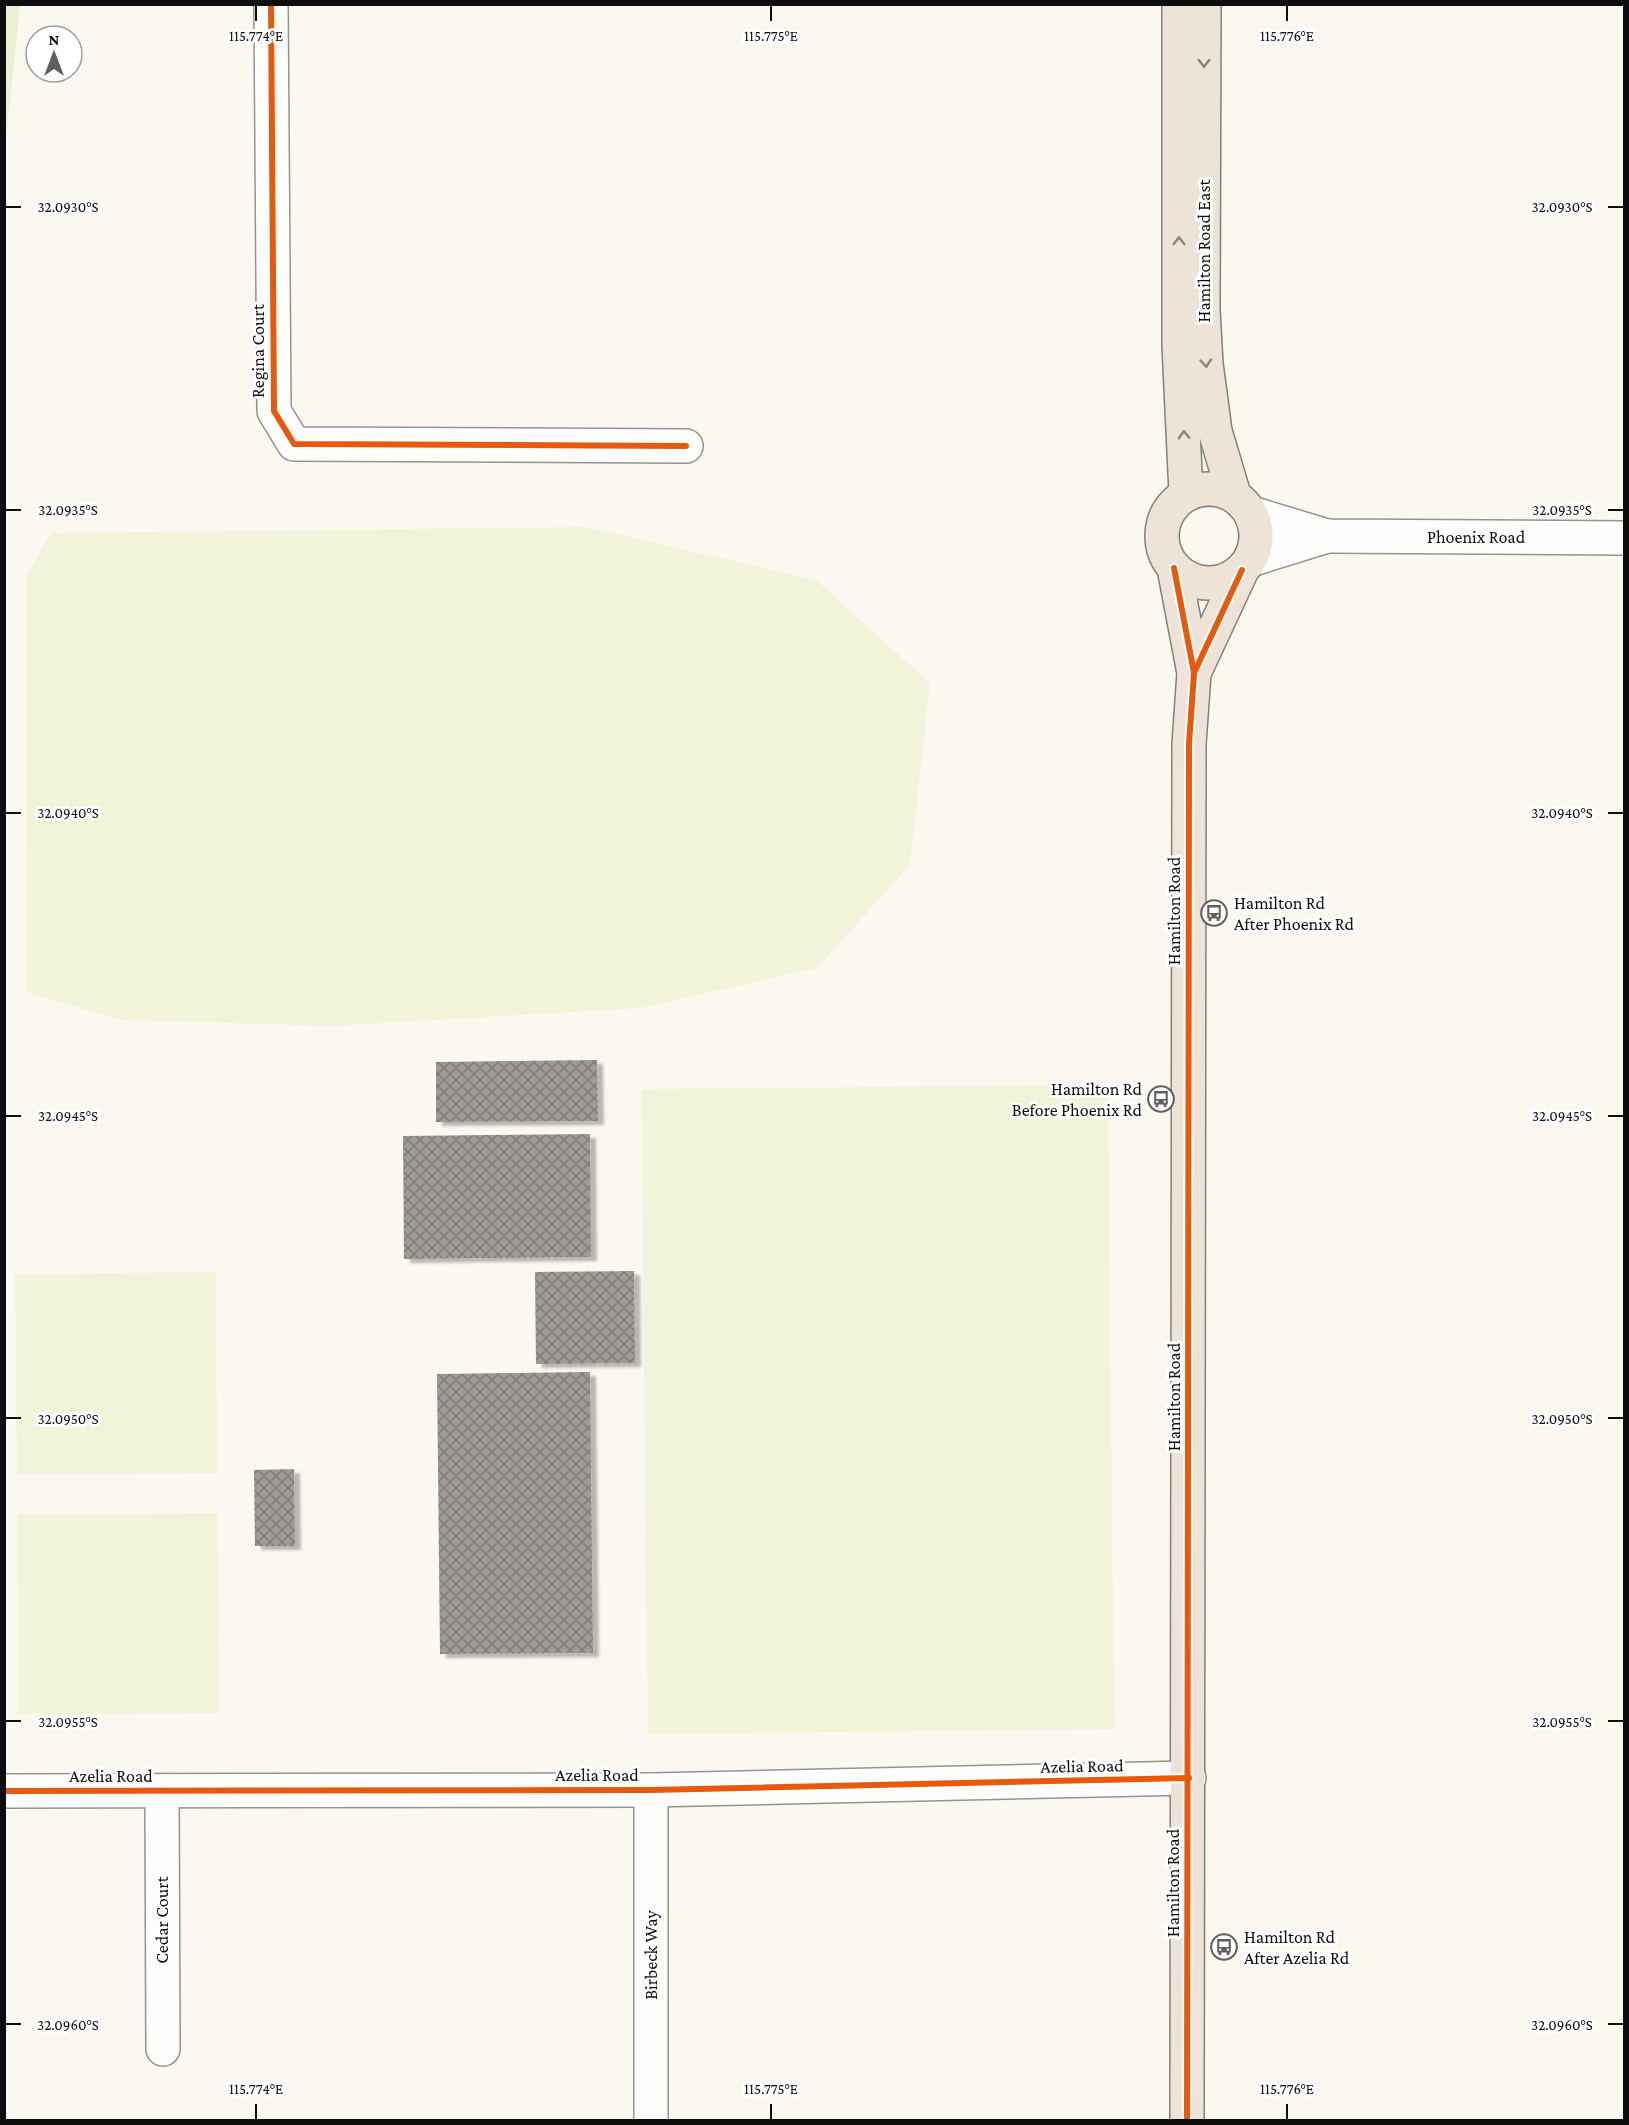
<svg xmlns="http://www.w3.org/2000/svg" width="1629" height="2125" viewBox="0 0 1629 2125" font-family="'Crimson Pro',serif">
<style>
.grass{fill:#e8f1d0}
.pitch{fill:#f1f4d9}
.building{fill:url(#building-cross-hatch);filter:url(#shadow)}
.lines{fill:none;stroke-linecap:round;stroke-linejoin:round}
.minor-casing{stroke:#94938f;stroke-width:36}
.major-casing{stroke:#81807c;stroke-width:36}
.minor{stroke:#fefefd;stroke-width:33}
.major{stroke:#ede4d7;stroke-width:33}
.cycleway-casing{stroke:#fff;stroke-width:10}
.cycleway{stroke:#e8590c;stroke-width:6}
.oneway{stroke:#88837c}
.ticks{fill:none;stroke:#0d0d0d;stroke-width:2}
.labels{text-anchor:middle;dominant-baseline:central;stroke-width:6;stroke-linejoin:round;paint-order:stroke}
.street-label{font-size:18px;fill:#0d0d0d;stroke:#fff}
.poi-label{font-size:18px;fill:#0d0d0d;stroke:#fff;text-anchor:start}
.ticks-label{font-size:15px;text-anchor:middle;fill:#0d0d0d;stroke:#fff;stroke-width:6;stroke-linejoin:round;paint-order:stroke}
</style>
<defs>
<pattern id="building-cross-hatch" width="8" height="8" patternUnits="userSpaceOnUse" patternTransform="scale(1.5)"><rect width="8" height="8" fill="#9e9a96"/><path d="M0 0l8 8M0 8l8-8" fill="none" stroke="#7f7c79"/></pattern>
<filter id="shadow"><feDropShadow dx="6" dy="4" stdDeviation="1.5" flood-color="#0004"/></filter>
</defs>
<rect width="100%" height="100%" fill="#fbf8f0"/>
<!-- grass -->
<polygon class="grass" points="5,4 20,5 5,147 4,5"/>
<!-- pitch -->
<g class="pitch">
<polygon points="586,527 816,580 930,683 910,865 817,968 640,1008 331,1026 120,1020 26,992 27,575 51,533"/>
<polygon points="1108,1085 1114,1729 648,1734 641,1089"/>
<polygon points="216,1272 217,1473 17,1474 15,1274"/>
<polygon points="217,1513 219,1713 18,1714 17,1514"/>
</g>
<!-- building -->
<g class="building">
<polygon points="597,1060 598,1121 436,1122 436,1062"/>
<polygon points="590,1134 591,1257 404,1259 403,1136"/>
<polygon points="634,1271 635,1363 536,1364 535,1272"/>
<polygon points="590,1372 593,1653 440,1654 437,1374"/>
<polygon points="294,1469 295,1546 255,1546 254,1470"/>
</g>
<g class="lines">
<!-- minor casing -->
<g class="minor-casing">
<g id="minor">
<polyline points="271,4 274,411 294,444 686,446"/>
<polyline points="1251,513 1327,536 1624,538"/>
<polyline points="1250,560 1327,536"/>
<polyline points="651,1790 651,2120"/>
<polyline points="4,1791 651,1790 1189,1778"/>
<polyline points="162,1791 163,2049"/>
</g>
</g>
<!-- major casing -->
<g class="major-casing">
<g id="major">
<polyline points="1179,4 1179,345 1186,494"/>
<polyline points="1204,4 1203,310 1206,364 1215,431 1234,495"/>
<circle cx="1209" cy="536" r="47"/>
<polyline points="1174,568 1194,673 1189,744 1187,2120"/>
<polyline points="1194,673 1242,570"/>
</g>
</g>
<!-- minor -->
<use href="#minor" class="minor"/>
<!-- major -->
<use href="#major" class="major"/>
<!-- cycleway casing -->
<g class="cycleway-casing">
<g id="cycleway">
<polyline points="271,4 274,411 294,444 686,446"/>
<polyline points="1174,568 1194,673 1189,744 1187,2120"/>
<polyline points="1194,673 1242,570"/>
<polyline points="4,1791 651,1790 1189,1778"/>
</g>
</g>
<!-- cycleway -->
<use href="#cycleway" class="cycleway"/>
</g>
<!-- one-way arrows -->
<defs><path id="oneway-chevron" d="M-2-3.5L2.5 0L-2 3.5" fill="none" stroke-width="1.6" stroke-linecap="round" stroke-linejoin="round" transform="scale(1.5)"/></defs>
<g class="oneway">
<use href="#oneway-chevron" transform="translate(1204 63) rotate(91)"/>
<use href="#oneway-chevron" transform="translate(1179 241) rotate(-90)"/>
<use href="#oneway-chevron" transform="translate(1206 363) rotate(85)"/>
<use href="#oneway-chevron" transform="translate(1184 435) rotate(-92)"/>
</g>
<!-- ticks -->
<path class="ticks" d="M256,6V21M771,6V21M1287,6V21M6,207H21M1608,207H1623M6,510H21M1608,510H1623M6,813H21M1608,813H1623M6,1116H21M1608,1116H1623M6,1418H21M1608,1418H1623M6,1721H21M1608,1721H1623M6,2024H21M1608,2024H1623M256,2104V2119M771,2104V2119M1287,2104V2119"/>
<!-- icons -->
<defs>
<g id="bus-ring" transform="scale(1.35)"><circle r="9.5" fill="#fff" stroke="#605f5c" stroke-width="1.5"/><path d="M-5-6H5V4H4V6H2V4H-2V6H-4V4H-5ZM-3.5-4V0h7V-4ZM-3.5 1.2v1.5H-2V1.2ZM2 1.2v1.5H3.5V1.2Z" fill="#605f5c"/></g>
</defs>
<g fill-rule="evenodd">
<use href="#bus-ring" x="1214" y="913"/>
<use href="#bus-ring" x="1161" y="1099"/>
<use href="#bus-ring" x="1224" y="1947"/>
</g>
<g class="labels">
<!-- street labels -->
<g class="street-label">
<text transform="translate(1204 251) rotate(-90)">Hamilton Road East</text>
<text transform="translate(258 351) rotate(-90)">Regina Court</text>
<text x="1476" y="537">Phoenix Road</text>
<text transform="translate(1174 911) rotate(-90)">Hamilton Road</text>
<text transform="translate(1174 1397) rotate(-90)">Hamilton Road</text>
<text transform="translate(1082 1766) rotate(-1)">Azelia Road</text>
<text x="597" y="1775">Azelia Road</text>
<text x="111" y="1776">Azelia Road</text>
<text transform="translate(1173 1883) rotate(-90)">Hamilton Road</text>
<text transform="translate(162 1920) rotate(-90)">Cedar Court</text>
<text transform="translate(651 1955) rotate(-90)">Birbeck Way</text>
</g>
<!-- poi labels -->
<g class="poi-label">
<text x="1234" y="903">Hamilton Rd<tspan x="1234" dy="21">After Phoenix Rd</tspan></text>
<text x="1142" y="1089" text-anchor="end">Hamilton Rd<tspan x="1142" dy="21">Before Phoenix Rd</tspan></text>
<text x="1244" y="1937">Hamilton Rd<tspan x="1244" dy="21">After Azelia Rd</tspan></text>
</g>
</g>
<g class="ticks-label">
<text x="256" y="41">115.774°E</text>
<text x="771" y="41">115.775°E</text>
<text x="1287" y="41">115.776°E</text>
<text x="68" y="212">32.0930°S</text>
<text x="1562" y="212">32.0930°S</text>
<text x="68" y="515">32.0935°S</text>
<text x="1562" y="515">32.0935°S</text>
<text x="68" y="818">32.0940°S</text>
<text x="1562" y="818">32.0940°S</text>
<text x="68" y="1121">32.0945°S</text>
<text x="1562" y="1121">32.0945°S</text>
<text x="68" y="1424">32.0950°S</text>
<text x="1562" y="1424">32.0950°S</text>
<text x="68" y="1727">32.0955°S</text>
<text x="1562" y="1727">32.0955°S</text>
<text x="68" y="2030">32.0960°S</text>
<text x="1562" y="2030">32.0960°S</text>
<text x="256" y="2094">115.774°E</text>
<text x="771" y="2094">115.775°E</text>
<text x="1287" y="2094">115.776°E</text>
</g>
<!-- border -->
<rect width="1629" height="2125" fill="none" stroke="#0d0d0d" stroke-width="12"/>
<!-- north arrow -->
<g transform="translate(54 54)"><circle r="28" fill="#ffffff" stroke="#9e9e9e" stroke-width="1.5"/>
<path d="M0-4.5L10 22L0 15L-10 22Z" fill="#605f5c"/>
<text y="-9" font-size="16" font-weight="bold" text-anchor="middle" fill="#0d0d0d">N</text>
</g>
</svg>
